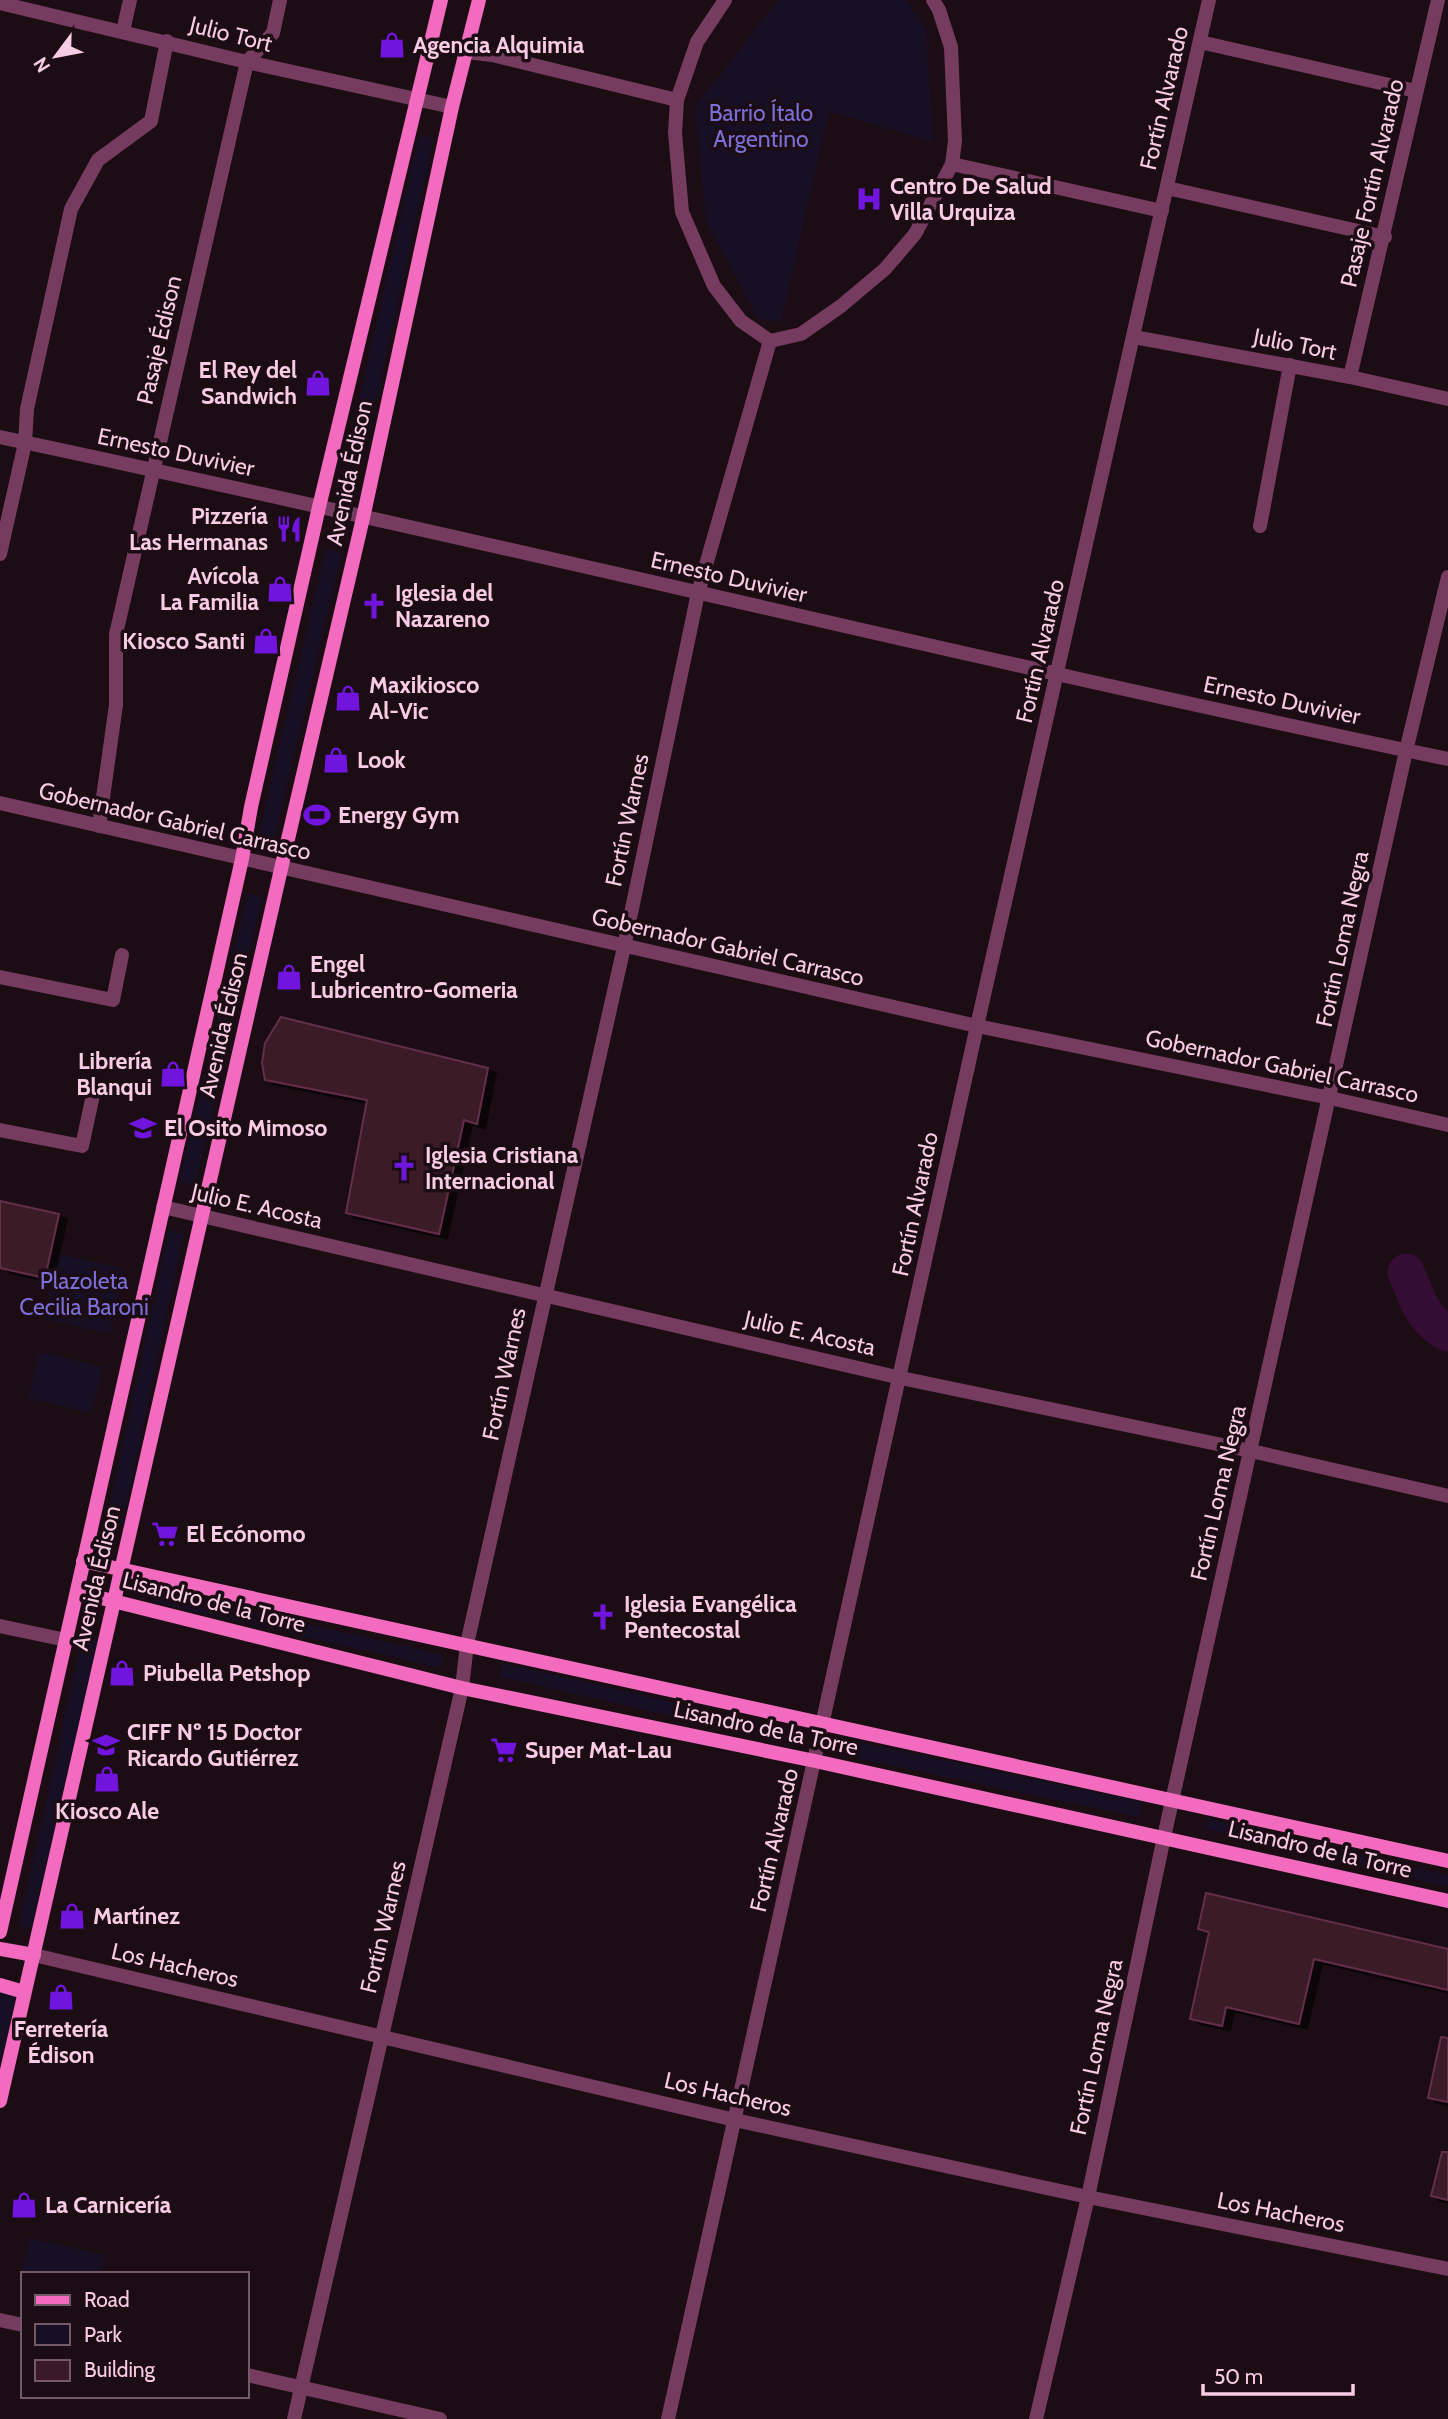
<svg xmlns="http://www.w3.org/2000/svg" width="1448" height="2419" viewBox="0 0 1448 2419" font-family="Cabin,sans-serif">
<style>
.green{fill:#171024}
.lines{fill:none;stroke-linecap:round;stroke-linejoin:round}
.river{stroke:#340c34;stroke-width:37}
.building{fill:#3a1a28;stroke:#642e46;stroke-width:2;filter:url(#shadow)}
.minor{stroke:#763c5f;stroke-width:14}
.secondary{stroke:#f26bbe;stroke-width:14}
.labels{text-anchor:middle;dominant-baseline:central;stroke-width:7;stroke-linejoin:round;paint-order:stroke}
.street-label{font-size:23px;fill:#facbe4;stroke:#1b0d13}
.poi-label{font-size:23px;font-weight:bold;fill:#facbe4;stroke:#1b0d13;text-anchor:start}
.park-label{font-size:23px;fill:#7b6fd7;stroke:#1b0d13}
</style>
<defs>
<filter id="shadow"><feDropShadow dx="8" dy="4.5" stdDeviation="0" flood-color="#0009"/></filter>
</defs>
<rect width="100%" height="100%" fill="#1b0d13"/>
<!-- green -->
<g class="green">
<polygon points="778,0 906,0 926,29 933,142 829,111 781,322 758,319 706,221 695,107"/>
<polygon points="419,135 434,138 363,462 346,458"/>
<polygon points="326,549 342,552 274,841 258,837"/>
<polygon points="247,894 263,897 195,1186 179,1182"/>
<polygon points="169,1230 184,1234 122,1526 106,1522"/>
<polygon points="58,1253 124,1269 110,1334 44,1319"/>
<polygon points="39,1352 103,1367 92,1413 28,1398"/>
<polygon points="154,1589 444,1655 441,1668 152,1602"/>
<polygon points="83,1633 98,1637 31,1928 19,1926"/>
<polygon points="503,1663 794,1730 791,1743 500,1677"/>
<polygon points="853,1741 1142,1802 1139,1817 850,1757"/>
<polygon points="1208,1818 1448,1875 1448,1887 1205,1829"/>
<polygon points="0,1981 18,1985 0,2065"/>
<polygon points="29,2238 105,2255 101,2274 23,2274 23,2281 20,2281"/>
</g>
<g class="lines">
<!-- river -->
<path class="river" d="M1406,1272C1416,1296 1423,1322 1448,1333"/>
</g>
<!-- building -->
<g class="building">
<polygon points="281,1017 488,1068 477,1124 464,1120 439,1234 346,1213 367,1100 265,1080 262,1063 265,1043"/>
<polygon points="0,1201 59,1214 45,1278 0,1268"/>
<polygon points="1206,1893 1448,1949 1448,1990 1314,1959 1299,2024 1226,2007 1222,2026 1190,2019 1209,1932 1198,1929"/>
<polygon points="1441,2037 1448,2038 1448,2102 1428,2098"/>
<polygon points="1442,2152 1448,2152 1448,2200 1431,2196"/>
</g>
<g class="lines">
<!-- minor -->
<g class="minor">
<polyline points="725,0 697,42 677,100 675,133 682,212 714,286 741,321 770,341 801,334 841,306 885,269 915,234 952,164 955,141 951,47 939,10 933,0"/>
<polyline points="0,3 247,62 452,107"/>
<polyline points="123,31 130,0"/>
<polyline points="1200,42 1416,91"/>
<polyline points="467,52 492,55 677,100"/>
<polyline points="952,164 1162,211"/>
<polyline points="1167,188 1385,237"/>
<polyline points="1134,337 1350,377 1448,399"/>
<polyline points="1350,377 1438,0"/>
<path d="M0,437C484,539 964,658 1448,759"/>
<polyline points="1260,526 1290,365"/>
<polyline points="0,554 25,443 27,409 71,209 98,160 151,121 167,41"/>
<polyline points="0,803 977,1026 1330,1098 1448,1125"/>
<polyline points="99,826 116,705 116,634 247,62 273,33 280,0"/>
<polyline points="0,977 113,1000 122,955"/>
<polyline points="0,1130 82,1146 95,1086"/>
<polyline points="163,1207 901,1378 1251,1451 1448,1496"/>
<polyline points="0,1626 66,1640"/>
<polyline points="34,1955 735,2120 1088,2197 1448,2269"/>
<polyline points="0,2320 23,2325"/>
<polyline points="247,2375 440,2419"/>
<polyline points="294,2419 462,1688 467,1644 624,947 698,593 770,341"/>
<polyline points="668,2419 977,1026 1209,0"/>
<polyline points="1036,2419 1088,2197 1164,1837 1406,751 1448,577"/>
</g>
<!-- secondary -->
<g class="secondary">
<polyline points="83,1561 1448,1861"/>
<polyline points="77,1592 462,1688 815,1761 1448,1901"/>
<polyline points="0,1932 242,859 251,807 319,507 441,0"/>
<polyline points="0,1949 34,1955"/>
<polyline points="0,1985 24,1992"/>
<polyline points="0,2101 281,869 363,518 452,107 479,0"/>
</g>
</g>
<!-- icons -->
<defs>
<g id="shop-bare" transform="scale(2.1)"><path d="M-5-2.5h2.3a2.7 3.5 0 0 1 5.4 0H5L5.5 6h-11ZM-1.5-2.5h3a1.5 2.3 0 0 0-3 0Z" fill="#7114de" stroke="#1b0d13" stroke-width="2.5" paint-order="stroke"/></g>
<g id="hospital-bare" transform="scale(2.1)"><path d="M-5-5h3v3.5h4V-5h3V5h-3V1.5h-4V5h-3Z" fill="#7114de" stroke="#1b0d13" stroke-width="2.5" paint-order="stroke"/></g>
<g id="restaurant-bare" transform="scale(2.1)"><path d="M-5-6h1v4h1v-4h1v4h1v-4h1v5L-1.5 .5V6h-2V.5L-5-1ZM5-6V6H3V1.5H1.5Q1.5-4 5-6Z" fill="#7114de" stroke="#1b0d13" stroke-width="2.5" paint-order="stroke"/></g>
<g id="church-bare" transform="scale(2.1)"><path d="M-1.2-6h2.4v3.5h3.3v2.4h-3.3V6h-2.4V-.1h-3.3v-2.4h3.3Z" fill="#7114de" stroke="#1b0d13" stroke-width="2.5" paint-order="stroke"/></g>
<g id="stadium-bare" transform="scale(2.1)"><path d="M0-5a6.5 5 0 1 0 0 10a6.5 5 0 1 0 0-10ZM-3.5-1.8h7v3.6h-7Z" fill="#7114de" stroke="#1b0d13" stroke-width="2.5" paint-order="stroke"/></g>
<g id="school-bare" transform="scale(2.1)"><path d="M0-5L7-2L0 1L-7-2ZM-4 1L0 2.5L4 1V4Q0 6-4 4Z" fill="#7114de" stroke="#1b0d13" stroke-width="2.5" paint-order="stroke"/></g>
<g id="supermarket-bare" transform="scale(2.1)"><path d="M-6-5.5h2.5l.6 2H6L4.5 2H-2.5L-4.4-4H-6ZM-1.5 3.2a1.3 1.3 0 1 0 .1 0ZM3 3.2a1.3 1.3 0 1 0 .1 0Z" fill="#7114de" stroke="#1b0d13" stroke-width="2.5" paint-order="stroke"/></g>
</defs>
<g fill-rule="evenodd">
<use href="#shop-bare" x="392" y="45"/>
<use href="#hospital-bare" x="869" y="199"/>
<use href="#shop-bare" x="318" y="383"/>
<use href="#restaurant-bare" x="289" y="529"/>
<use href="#shop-bare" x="280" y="589"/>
<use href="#church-bare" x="374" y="606"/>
<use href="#shop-bare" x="266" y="641"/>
<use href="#shop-bare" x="348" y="698"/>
<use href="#shop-bare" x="336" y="760"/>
<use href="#stadium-bare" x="317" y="815"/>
<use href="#shop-bare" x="289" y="977"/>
<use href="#shop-bare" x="173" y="1074"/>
<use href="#school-bare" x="143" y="1128"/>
<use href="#church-bare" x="404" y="1168"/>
<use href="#supermarket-bare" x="165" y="1534"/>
<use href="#church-bare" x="603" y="1617"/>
<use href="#shop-bare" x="122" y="1673"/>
<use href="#school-bare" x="106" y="1745"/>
<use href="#supermarket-bare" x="504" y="1750"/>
<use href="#shop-bare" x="107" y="1779"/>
<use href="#shop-bare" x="72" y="1916"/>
<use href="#shop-bare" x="61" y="1997"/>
<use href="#shop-bare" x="24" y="2205"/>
</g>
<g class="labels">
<!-- street labels -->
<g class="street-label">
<text transform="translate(231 34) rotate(14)">Julio Tort</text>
<text transform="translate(1164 98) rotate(-77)">Fortín Alvarado</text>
<text transform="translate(1372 183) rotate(-77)">Pasaje Fortín Alvarado</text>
<text transform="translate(159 340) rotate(-77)">Pasaje Édison</text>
<text transform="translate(1295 344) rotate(11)">Julio Tort</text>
<text transform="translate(176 452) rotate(12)">Ernesto Duvivier</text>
<text transform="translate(349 473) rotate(-78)">Avenida Édison</text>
<text transform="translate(729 577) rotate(13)">Ernesto Duvivier</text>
<text transform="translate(1040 651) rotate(-77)">Fortín Alvarado</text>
<text transform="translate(1282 700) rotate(12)">Ernesto Duvivier</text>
<text transform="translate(627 820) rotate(-78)">Fortín Warnes</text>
<text transform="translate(175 821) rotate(13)">Gobernador Gabriel Carrasco</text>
<text transform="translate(1342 939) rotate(-78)">Fortín Loma Negra</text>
<text transform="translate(728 947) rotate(13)">Gobernador Gabriel Carrasco</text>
<text transform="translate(223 1025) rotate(-77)">Avenida Édison</text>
<text transform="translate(1282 1066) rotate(12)">Gobernador Gabriel Carrasco</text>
<text transform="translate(915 1204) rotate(-78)">Fortín Alvarado</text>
<text transform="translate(257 1206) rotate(13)">Julio E. Acosta</text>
<text transform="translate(810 1333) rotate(13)">Julio E. Acosta</text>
<text transform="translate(504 1374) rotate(-78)">Fortín Warnes</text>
<text transform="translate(1218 1493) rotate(-77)">Fortín Loma Negra</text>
<text transform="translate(96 1578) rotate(-77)">Avenida Édison</text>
<text transform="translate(214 1602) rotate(14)">Lisandro de la Torre</text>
<text transform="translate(766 1728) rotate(12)">Lisandro de la Torre</text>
<text transform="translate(774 1840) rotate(-77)">Fortín Alvarado</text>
<text transform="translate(1320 1849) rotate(13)">Lisandro de la Torre</text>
<text transform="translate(383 1927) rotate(-77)">Fortín Warnes</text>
<text transform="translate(175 1965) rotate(13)">Los Hacheros</text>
<text transform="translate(1096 2047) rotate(-78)">Fortín Loma Negra</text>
<text transform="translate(728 2094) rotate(13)">Los Hacheros</text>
<text transform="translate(1281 2212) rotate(11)">Los Hacheros</text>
</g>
<!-- poi labels -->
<g class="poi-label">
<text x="413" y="45">Agencia Alquimia</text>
<text x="890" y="186">Centro De Salud<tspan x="890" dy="26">Villa Urquiza</tspan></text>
<text x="297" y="370" text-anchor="end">El Rey del<tspan x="297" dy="26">Sandwich</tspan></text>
<text x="268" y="516" text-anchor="end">Pizzería<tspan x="268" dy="26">Las Hermanas</tspan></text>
<text x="259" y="576" text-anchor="end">Avícola<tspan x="259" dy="26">La Familia</tspan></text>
<text x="395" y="593">Iglesia del<tspan x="395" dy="26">Nazareno</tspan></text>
<text x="245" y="641" text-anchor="end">Kiosco Santi</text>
<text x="369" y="685">Maxikiosco<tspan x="369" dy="26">Al-Vic</tspan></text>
<text x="357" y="760">Look</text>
<text x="338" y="815">Energy Gym</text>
<text x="310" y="964">Engel<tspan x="310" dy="26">Lubricentro-Gomeria</tspan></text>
<text x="152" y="1061" text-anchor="end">Librería<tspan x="152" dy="26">Blanqui</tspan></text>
<text x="164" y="1128">El Osito Mimoso</text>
<text x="425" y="1155">Iglesia Cristiana<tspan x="425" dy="26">Internacional</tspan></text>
<text x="186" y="1534">El Ecónomo</text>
<text x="624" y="1604">Iglesia Evangélica<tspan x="624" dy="26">Pentecostal</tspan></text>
<text x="143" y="1673">Piubella Petshop</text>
<text x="127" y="1732">CIFF Nº 15 Doctor<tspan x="127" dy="26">Ricardo Gutiérrez</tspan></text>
<text x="525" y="1750">Super Mat-Lau</text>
<text x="107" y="1811" text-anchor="middle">Kiosco Ale</text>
<text x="93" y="1916">Martínez</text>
<text x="61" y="2029" text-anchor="middle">Ferretería<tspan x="61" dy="26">Édison</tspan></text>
<text x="45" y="2205">La Carnicería</text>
</g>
<!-- park labels -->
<g class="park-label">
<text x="761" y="113">Barrio Ítalo<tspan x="761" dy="26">Argentino</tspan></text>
<text x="84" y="1281">Plazoleta<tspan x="84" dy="26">Cecilia Baroni</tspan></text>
</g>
</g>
<!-- legend -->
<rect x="21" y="2272" width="228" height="126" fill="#1b0d13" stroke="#745967" stroke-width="2"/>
<rect x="35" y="2295" width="35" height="10" fill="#f26bbe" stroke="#745967" stroke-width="2"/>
<text x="84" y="2307" font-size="21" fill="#facbe4">Road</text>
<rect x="35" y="2324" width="35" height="21" fill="#171024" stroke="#745967" stroke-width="2"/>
<text x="84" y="2342" font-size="21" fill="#facbe4">Park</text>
<rect x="35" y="2360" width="35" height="21" fill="#3a1a28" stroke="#745967" stroke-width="2"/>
<text x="84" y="2377" font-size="21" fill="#facbe4">Building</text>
<!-- north arrow -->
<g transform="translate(56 56) rotate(238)" stroke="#1b0d13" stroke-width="5" paint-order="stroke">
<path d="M0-5L12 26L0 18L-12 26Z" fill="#facbe4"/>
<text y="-10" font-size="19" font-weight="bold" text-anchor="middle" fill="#facbe4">N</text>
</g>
<!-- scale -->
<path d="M1203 2384v10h150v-10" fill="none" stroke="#facbe4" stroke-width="3.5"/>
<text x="1214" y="2384" font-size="21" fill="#facbe4" stroke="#1b0d13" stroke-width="5" paint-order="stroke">50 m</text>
</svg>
